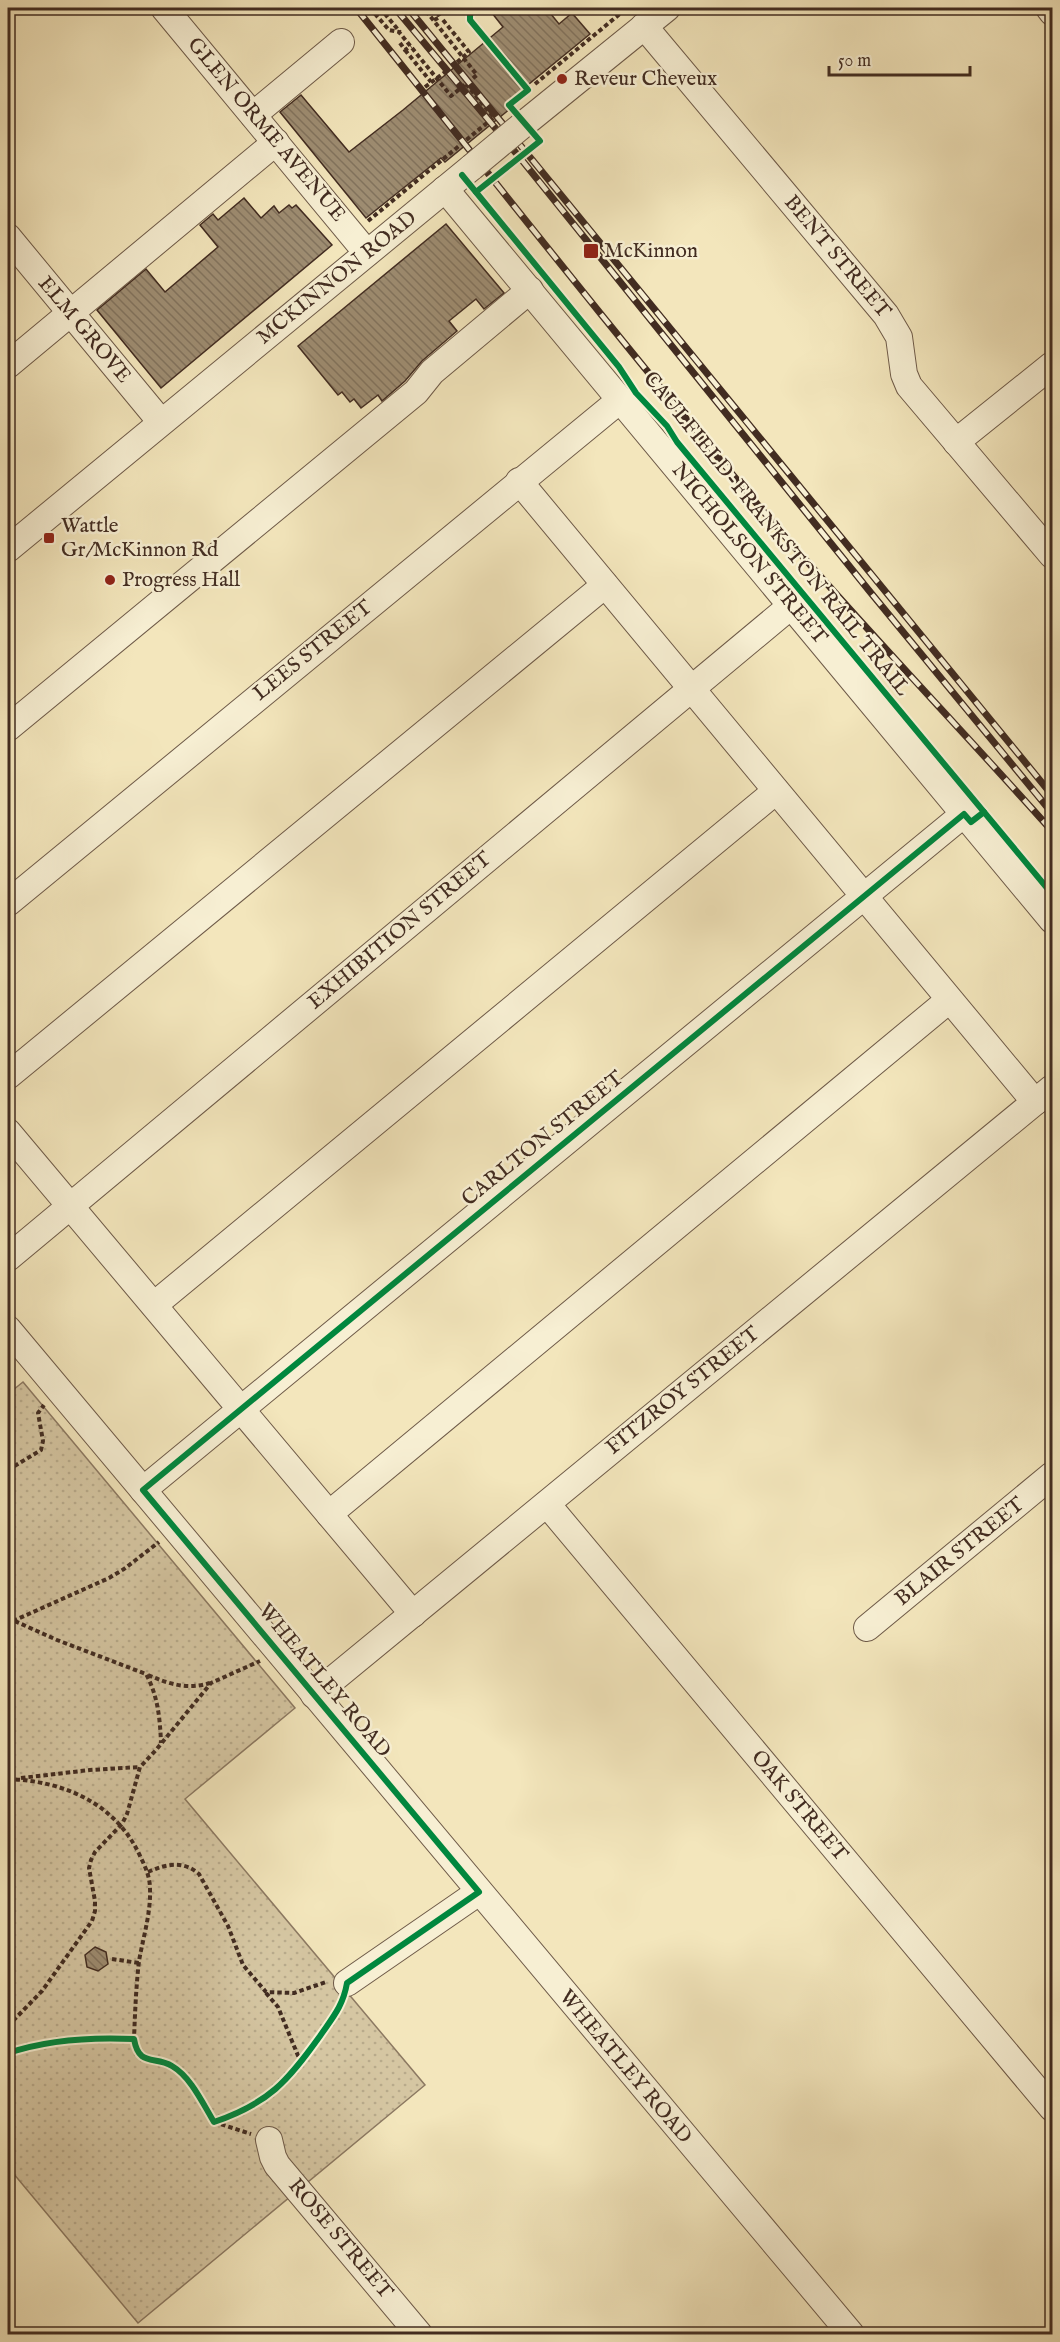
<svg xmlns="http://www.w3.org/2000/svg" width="1060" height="2342" viewBox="0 0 1060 2342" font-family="'IM FELL English',serif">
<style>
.park{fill:url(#park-dots);stroke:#8c7962;stroke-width:1.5}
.building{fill:url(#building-back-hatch);stroke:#422c21;stroke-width:1.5}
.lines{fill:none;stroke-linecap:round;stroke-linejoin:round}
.minor-casing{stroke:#6e5a48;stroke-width:28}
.path{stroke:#422c21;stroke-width:4;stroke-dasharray:4.5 3;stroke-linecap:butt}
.minor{stroke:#f7efd3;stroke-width:26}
.rail-casing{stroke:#422c21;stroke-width:7}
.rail{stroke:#f7efd3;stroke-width:4.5;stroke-dasharray:14;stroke-linecap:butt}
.minor-bridge-casing{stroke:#6e5a48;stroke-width:28;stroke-linecap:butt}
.minor-bridge{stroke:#f7efd3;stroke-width:26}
.cycleway-casing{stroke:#f7efd3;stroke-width:10}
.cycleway{stroke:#00873e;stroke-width:6}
.poi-dot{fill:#8f2418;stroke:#f7efd3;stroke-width:2}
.labels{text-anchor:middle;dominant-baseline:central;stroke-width:5;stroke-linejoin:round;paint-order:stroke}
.poi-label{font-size:21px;fill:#422c21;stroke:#f7efd3;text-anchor:start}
.street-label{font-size:21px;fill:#422c21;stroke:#f7efd3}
</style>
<defs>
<pattern id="park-dots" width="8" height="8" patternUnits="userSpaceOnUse" patternTransform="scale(1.5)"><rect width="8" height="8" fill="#d5c6a2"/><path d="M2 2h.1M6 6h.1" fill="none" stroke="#b8aa8b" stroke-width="1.8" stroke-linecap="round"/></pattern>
<pattern id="building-back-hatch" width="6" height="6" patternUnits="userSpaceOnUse" patternTransform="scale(1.5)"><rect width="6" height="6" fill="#9e8d72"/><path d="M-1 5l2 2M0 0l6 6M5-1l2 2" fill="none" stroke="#82735d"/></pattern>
</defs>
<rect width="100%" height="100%" fill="#f3e6bc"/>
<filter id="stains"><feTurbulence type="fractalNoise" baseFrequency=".00333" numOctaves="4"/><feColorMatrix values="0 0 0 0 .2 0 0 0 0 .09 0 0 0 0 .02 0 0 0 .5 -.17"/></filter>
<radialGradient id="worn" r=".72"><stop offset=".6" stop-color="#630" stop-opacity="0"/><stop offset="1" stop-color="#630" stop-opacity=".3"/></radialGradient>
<!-- park -->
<polygon class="park" points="23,1382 295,1708 185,1799 425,2085 138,2323 8,2167 8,1394"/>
<!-- building -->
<g class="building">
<polygon points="488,8 546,8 559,24 572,13 590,34 523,89 527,95 445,162 441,158 366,218 280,112 301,95 349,152 403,110 503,27"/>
<polygon points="244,198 261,218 274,206 279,213 289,205 292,208 296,205 332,245 161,388 97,310 146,269 165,292 218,247 200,225 213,214 218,220"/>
<polygon points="446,224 504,293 484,309 476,299 449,321 457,331 422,361 405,381 382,401 378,395 361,408 354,399 350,402 342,392 338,395 298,346"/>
<polygon points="95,1947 106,1952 108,1964 98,1971 87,1967 85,1955"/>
</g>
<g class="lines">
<!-- minor casing -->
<g class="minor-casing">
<g id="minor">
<polyline points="164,8 367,253"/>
<polyline points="1049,8 1052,12"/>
<polyline points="644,26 886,315 899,337 904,374 909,386 1052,555"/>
<polyline points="253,115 341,42"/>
<polyline points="525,123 667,8"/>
<polyline points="445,189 1052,920"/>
<polyline points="8,237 161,422"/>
<polyline points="8,365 276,142"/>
<polyline points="956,442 1052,365"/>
<polyline points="519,481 1035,1102"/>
<polyline points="8,549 472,167"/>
<polyline points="8,728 416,392 432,372 530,290"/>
<polyline points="8,903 620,400"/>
<polyline points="8,1076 605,585"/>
<polyline points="8,1132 413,1614"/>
<polyline points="8,1258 792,605"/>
<polyline points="154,1305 776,791"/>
<polyline points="8,1329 851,2334"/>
<polyline points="143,1490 964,814"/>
<polyline points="547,1504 1052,2108"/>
<polyline points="329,1514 949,1000"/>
<polyline points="867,1628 1052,1475"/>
<polyline points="314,1695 1052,1088"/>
<polyline points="347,1983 479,1892"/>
<polyline points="269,2140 273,2157 277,2165 419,2334"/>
</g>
</g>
<!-- path -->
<g class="path">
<polyline points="370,8 389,30 399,32 451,96 477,75 426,11 427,8"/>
<polyline points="380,8 400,32"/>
<polyline points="466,8 470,14"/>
<polyline points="434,20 440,17 437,12"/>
<polyline points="443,20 469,52 456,63"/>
<polyline points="400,43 405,50 411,46"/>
<polyline points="405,50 431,82"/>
<polyline points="466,84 494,118"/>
<polyline points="535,84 627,8"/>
<polyline points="425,87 445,72"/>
<polyline points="368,221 499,113"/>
<polyline points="8,1470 41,1450 43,1441 38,1413 44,1405"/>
<path d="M8,1618L57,1640L146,1674C158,1696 160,1719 161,1743"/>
<polyline points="13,1621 109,1578 124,1569 159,1542"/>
<path d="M148,1675C169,1684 187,1690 210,1683"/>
<polyline points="21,1778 90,1770 140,1767"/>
<path d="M8,1779C65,1781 117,1804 141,1858C146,1868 150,1878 150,1889C151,1913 143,1938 139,1961C136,1987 135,2013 134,2039"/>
<path d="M148,1872C166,1864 183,1860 199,1874L228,1926L243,1965L266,1992L294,1993L326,1982"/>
<polyline points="112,1959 139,1963"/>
<polyline points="266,1993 278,2007 301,2063"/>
<polyline points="8,2026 42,1991 92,1921 95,1911 95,1901 89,1868 91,1860 95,1852 122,1824 127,1814 140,1767 156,1750 211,1683 260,1661"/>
<polyline points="214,2122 251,2134"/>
</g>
<!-- minor -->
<use href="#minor" class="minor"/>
<!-- rail casing -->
<g class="rail-casing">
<g id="rail">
<path d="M356,8C489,174 621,342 758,505C853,617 955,722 1052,831"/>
<polyline points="395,8 521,159 871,593 1052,813"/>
<polyline points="408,8 1052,795"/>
</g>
</g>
<!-- rail -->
<use href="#rail" class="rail"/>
<!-- minor-bridge casing -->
<g class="minor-bridge-casing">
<polyline id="minor-bridge" points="472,167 525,123"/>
</g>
<!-- minor-bridge -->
<use href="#minor-bridge" class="minor-bridge"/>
<!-- cycleway casing -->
<g class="cycleway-casing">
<g id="cycleway">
<polyline points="462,175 619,367 636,393 667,426 677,442 1052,894"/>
<polyline points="476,192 540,141 509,105 528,90 470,20 470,14 478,8"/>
<path d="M8,2053C47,2040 93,2037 134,2039C139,2068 155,2055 172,2066C191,2077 203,2104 214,2122C269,2103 287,2082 320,2036C333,2017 343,2006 347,1983L479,1892L143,1490L964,814L971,822L984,812"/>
</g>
</g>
<!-- cycleway -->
<use href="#cycleway" class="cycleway"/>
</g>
<!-- markers -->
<g class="poi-dot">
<circle cx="562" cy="79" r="6"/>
<rect x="583" y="243" width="16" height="16" rx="3"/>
<rect x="43" y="532" width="12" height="12" rx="3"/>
<circle cx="110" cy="580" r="6"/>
</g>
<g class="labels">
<!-- poi labels -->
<g class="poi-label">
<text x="574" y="79">Reveur Cheveux</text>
<text x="604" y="251">McKinnon</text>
<text x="61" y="526">Wattle<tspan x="61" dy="24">Gr/McKinnon Rd</tspan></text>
<text x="122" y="580">Progress Hall</text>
</g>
<!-- street labels -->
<g class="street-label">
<text transform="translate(266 130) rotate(50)">GLEN ORME AVENUE</text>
<text transform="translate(837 257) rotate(50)">BENT STREET</text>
<text transform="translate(337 278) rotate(-39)">MCKINNON ROAD</text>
<text transform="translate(84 330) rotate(50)">ELM GROVE</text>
<text transform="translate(776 534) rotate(51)">CAULFIELD-FRANKSTON RAIL TRAIL</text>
<text transform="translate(749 554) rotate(50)">NICHOLSON STREET</text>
<text transform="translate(313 651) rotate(-39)">LEES STREET</text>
<text transform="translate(400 931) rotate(-40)">EXHIBITION STREET</text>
<text transform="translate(543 1139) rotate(-39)">CARLTON STREET</text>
<text transform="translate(683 1391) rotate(-39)">FITZROY STREET</text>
<text transform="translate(960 1552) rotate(-39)">BLAIR STREET</text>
<text transform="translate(324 1681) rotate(50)">WHEATLEY ROAD</text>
<text transform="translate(799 1806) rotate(50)">OAK STREET</text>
<text transform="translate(625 2067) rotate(50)">WHEATLEY ROAD</text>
<text transform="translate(340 2239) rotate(50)">ROSE STREET</text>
</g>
</g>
<!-- margin -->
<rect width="1060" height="2342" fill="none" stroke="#f3e6bc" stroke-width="30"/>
<rect x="9" y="9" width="1042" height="2324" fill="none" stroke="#422c21" stroke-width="3"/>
<rect x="15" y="15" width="1030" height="2312" fill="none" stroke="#422c21" stroke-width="1.5"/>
<!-- scale -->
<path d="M829 66v9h141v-9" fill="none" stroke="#422c21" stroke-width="3"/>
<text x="838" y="66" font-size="18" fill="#422c21" stroke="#f7efd3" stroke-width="4.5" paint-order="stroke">50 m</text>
<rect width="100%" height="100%" filter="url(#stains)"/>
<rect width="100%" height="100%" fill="url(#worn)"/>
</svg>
